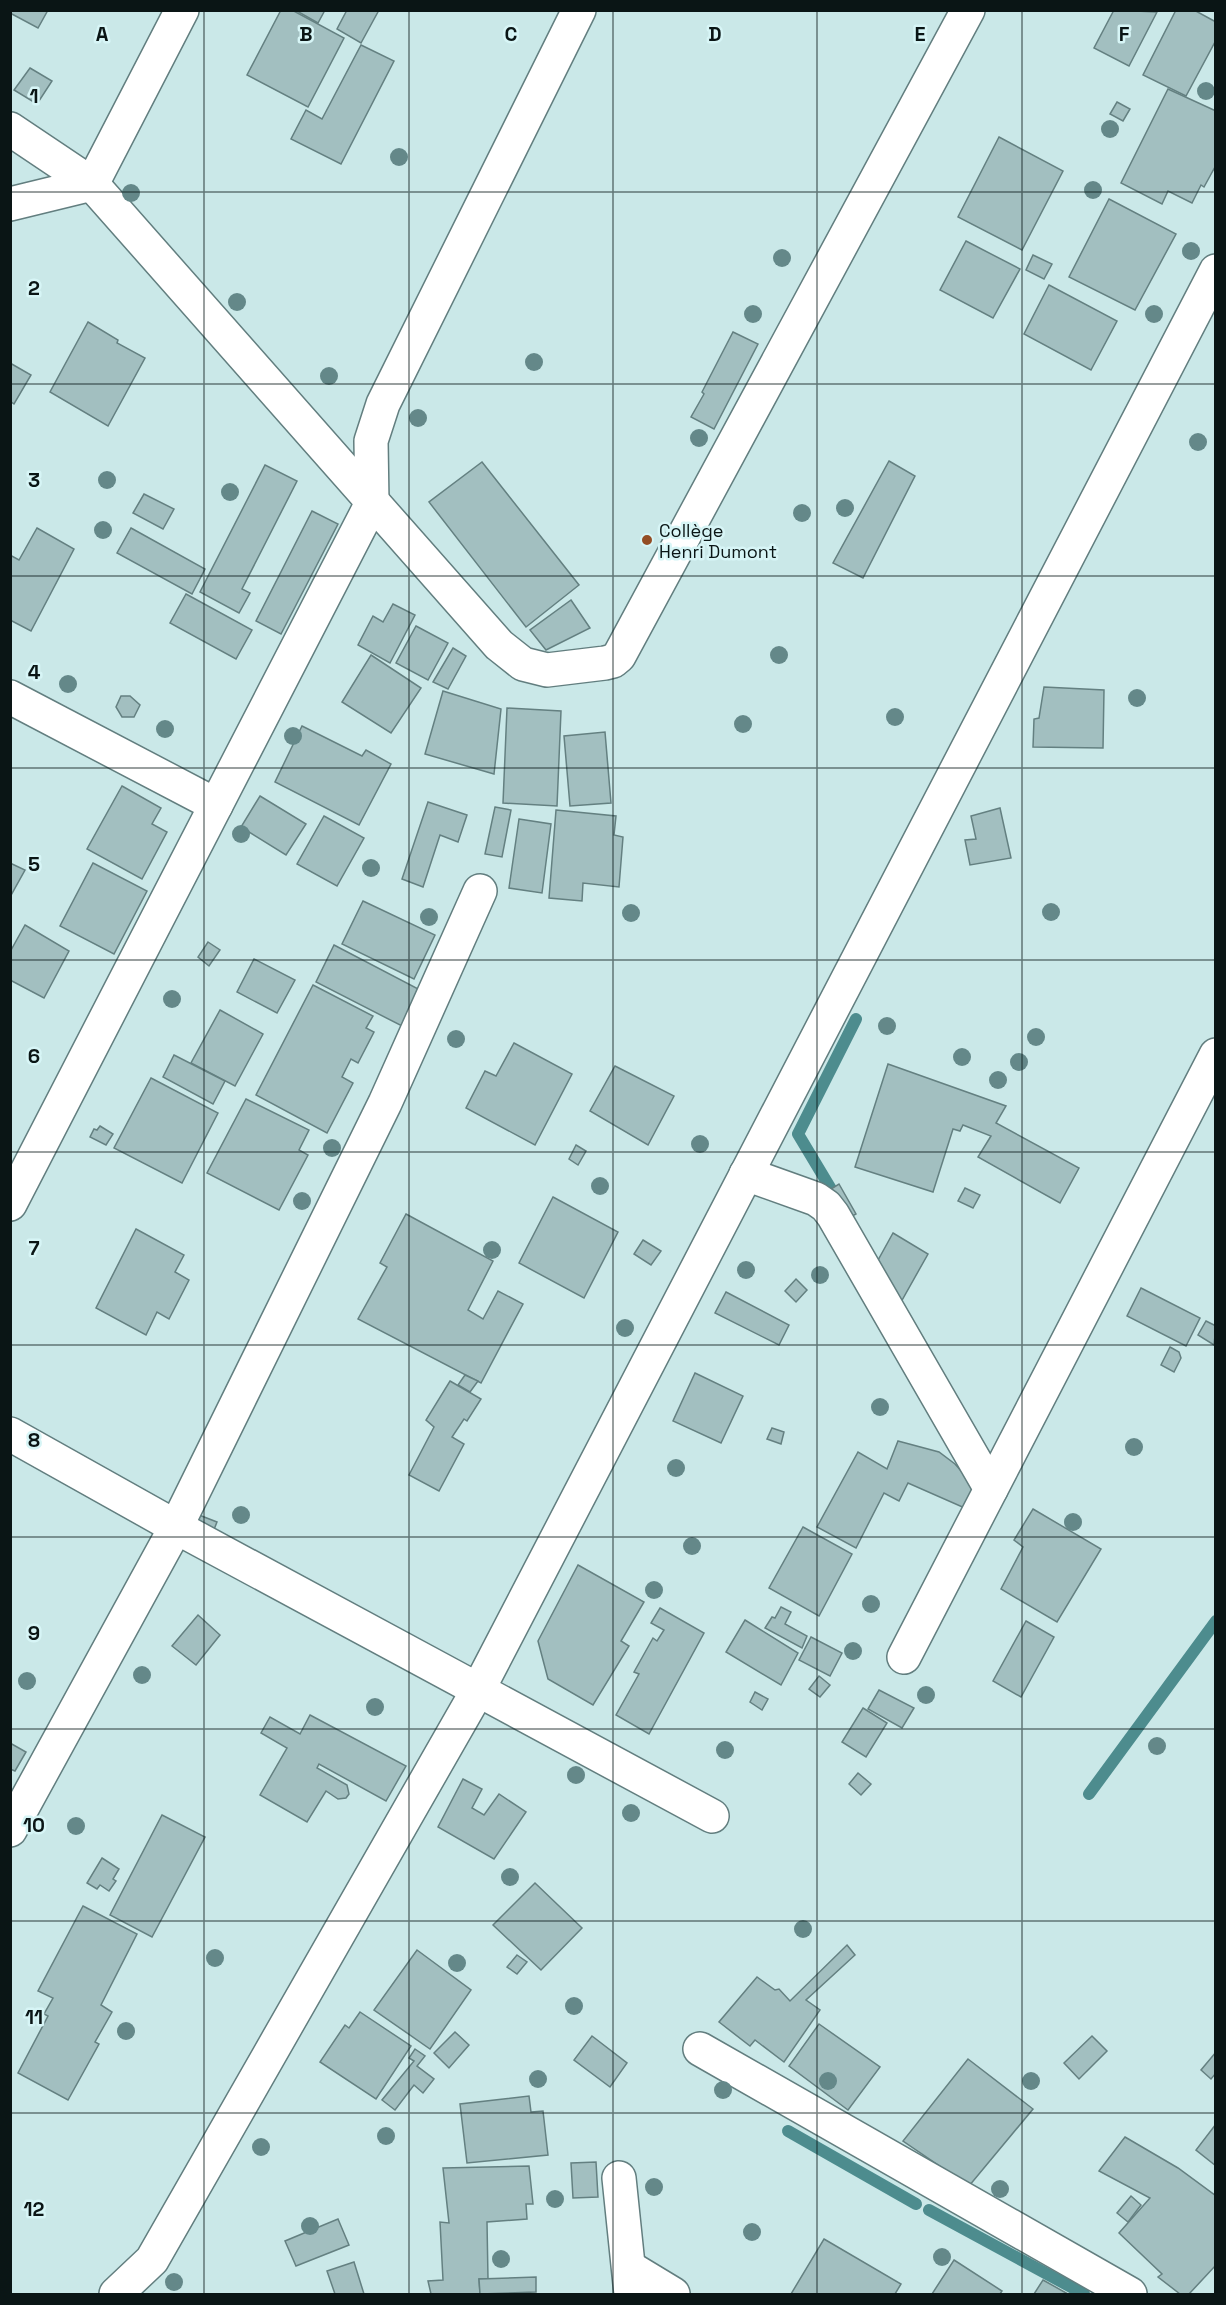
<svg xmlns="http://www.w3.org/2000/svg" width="1226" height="2305" viewBox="0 0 1226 2305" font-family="'Space Grotesk',sans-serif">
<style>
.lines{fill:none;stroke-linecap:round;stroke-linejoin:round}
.stream{stroke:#4d8c8e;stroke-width:12}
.building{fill:#a2bfc0;stroke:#648081;stroke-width:1.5}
.minor-casing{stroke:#627e7f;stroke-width:36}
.minor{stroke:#fff;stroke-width:33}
.tree{fill:#648889}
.grid{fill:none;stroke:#0a1515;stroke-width:1.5;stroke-opacity:0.55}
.poi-dot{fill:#934d24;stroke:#d7f5f6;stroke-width:2}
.labels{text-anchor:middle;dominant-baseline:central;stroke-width:5;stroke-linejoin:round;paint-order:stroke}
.poi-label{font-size:18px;fill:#0a1515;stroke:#d7f5f6;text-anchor:start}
.grid-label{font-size:20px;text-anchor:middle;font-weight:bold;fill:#0a1515;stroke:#d7f5f6;stroke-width:5;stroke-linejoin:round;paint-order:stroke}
</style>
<rect width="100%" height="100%" fill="#cae8e8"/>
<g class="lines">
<!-- stream -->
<g class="stream">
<polyline points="831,1189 798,1134 856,1019"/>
<polyline points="1089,1794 1216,1621"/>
<polyline points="788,2131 916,2204"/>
<polyline points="929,2210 1084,2294"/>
</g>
</g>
<!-- building -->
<g class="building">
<polygon points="10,10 48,10 38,28 10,13"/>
<polygon points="281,10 292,10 344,38 308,107 247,75"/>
<polygon points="295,10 325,10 318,23"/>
<polygon points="347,10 379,10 361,43 337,29"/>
<polygon points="1114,10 1157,12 1129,66 1094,48"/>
<polygon points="1176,10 1194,10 1216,22 1216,40 1186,96 1143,75"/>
<polygon points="361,45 394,61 341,164 291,139 306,110 322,119"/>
<polygon points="30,68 52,81 37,104 14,90"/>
<polygon points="1168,89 1216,111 1216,165 1204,187 1201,185 1192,203 1168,191 1162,204 1121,183"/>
<polygon points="1117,102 1130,109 1123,121 1110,114"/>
<polygon points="999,137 1063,171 1022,250 958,217"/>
<polygon points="1109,199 1176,234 1135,310 1069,277"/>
<polygon points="966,241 1020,269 993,318 940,290"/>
<polygon points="1033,255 1052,264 1044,279 1026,270"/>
<polygon points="1049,285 1117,321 1091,370 1024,334"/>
<polygon points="88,322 118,340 117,343 145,358 108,426 50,392"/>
<polygon points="733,332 758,344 714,429 691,417 704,394 702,392"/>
<polygon points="10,363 31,375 14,404 10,401"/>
<polygon points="889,461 915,476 863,578 833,563"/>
<polygon points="482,462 579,585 526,627 429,502"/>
<polygon points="265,465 297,481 242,589 250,593 239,613 200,592"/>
<polygon points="144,494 174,509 163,529 133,513"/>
<polygon points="312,511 338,524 281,634 256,621"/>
<polygon points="37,528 74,549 31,631 10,620 10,555 19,560"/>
<polygon points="131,528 205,569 192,594 117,553"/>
<polygon points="186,594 252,630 236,659 170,623"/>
<polygon points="571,600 590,628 546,650 530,630"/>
<polygon points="393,604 415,615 390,663 358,645 373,616 383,622"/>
<polygon points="416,626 448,643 428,680 396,663"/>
<polygon points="453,648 466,656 448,689 433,682"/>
<polygon points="371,655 421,688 391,733 342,702"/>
<polygon points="1044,687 1104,690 1103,748 1033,747 1034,719 1039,718"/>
<polygon points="443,691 501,709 494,774 425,754"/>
<polygon points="121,696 130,696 140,705 134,717 122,717 116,707"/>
<polygon points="507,708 561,711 557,806 503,803"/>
<polygon points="302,726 362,756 366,750 391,764 359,825 275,782"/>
<polygon points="605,732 611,803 570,806 564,736"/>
<polygon points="122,786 161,808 152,824 167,832 142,879 87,849"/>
<polygon points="260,796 306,824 286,855 241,827"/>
<polygon points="428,802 467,815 458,842 440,835 423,887 402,879"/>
<polygon points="495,807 511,810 502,857 485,854"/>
<polygon points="1000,808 1011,858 970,865 965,840 976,839 971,816"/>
<polygon points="556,810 616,816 614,835 623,837 619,887 583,883 582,901 549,898"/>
<polygon points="324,816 364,838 337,886 297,864"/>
<polygon points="519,819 551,824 542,893 509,888"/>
<polygon points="10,863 25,870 10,897"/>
<polygon points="93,863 147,891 114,954 60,926"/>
<polygon points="363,901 435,935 414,979 342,944"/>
<polygon points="25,925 69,951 44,998 10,980 10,952"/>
<polygon points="208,942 220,950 209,966 198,957"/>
<polygon points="334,945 424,992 406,1028 316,982"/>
<polygon points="254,959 295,980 277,1013 237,992"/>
<polygon points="313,985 373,1016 366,1028 374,1032 358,1063 351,1059 342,1077 353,1083 327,1133 256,1095"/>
<polygon points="220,1010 263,1034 235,1086 191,1063"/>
<polygon points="514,1043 572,1074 535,1145 466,1108 485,1071 496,1076"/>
<polygon points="174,1055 225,1081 213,1104 163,1077"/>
<polygon points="888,1064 1006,1106 996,1123 1079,1168 1060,1203 978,1157 991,1136 963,1125 960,1131 953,1129 933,1192 855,1167"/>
<polygon points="615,1066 674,1096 648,1145 590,1111"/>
<polygon points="151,1078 218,1113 182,1183 114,1148"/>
<polygon points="246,1099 309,1130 299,1150 308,1155 279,1210 207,1173"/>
<polygon points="100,1126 113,1134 106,1145 90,1137 94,1129 97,1130"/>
<polygon points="576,1145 586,1151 578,1165 569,1159"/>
<polygon points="839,1184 856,1214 847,1219 831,1189"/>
<polygon points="965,1188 980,1195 973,1208 958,1201"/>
<polygon points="553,1197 618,1232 584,1298 519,1263"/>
<polygon points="406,1214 493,1261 468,1310 483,1319 498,1291 523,1304 481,1383 358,1319 387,1267 380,1263"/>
<polygon points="136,1229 184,1255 175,1272 189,1280 169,1319 157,1312 146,1335 96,1308"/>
<polygon points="893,1233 928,1254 901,1302 877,1262"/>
<polygon points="643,1240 661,1251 651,1265 634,1254"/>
<polygon points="796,1279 807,1290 796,1302 785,1291"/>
<polygon points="1141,1288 1200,1318 1186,1346 1127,1316"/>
<polygon points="726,1292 789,1325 779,1345 715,1313"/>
<polygon points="1206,1321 1216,1326 1214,1345 1198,1335"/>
<polygon points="1170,1347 1179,1352 1181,1358 1174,1372 1161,1365"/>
<polygon points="695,1373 743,1396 721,1443 673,1421"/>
<polygon points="465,1375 478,1381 470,1392 458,1385"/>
<polygon points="450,1381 481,1399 467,1421 464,1419 452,1437 464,1444 439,1491 409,1475 434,1427 426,1420"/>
<polygon points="772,1428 784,1432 781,1444 767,1439"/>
<polygon points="898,1441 939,1452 955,1464 977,1489 967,1509 908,1483 899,1501 884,1493 856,1548 817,1527 858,1452 887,1469"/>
<polygon points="1033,1509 1101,1549 1057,1622 1001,1589 1023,1547 1014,1540"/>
<polygon points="199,1515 217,1522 211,1537 193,1529"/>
<polygon points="803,1527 852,1554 819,1616 769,1588"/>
<polygon points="578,1565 644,1602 621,1641 629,1646 593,1705 548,1679 538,1641"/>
<polygon points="781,1607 791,1612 785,1624 807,1636 802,1648 765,1628 772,1617 775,1618"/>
<polygon points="660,1608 704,1633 649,1734 616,1715 639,1674 634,1672 653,1638 657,1641 664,1630 651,1623"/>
<polygon points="198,1615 220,1635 196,1665 172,1646"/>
<polygon points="745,1620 798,1653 781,1685 726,1652"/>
<polygon points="1026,1621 1054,1637 1021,1697 993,1681"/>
<polygon points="811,1637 842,1653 830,1676 799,1660"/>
<polygon points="819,1676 830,1685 820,1697 809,1689"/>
<polygon points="879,1690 914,1708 902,1728 868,1709"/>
<polygon points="755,1692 768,1699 762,1710 750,1702"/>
<polygon points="863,1708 887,1723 866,1757 842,1742"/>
<polygon points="310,1715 406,1766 386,1801 319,1764 317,1768 347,1785 349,1794 346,1798 338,1799 326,1791 307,1822 260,1795 287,1748 261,1733 270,1717 300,1734"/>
<polygon points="10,1743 26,1752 15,1771 10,1769"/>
<polygon points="858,1773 871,1784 861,1795 849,1784"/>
<polygon points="463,1779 482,1789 472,1808 484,1815 499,1794 526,1812 494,1859 438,1827"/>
<polygon points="162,1815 205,1837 152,1937 110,1915"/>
<polygon points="102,1858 119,1869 113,1879 116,1881 109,1891 100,1885 97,1889 87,1883"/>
<polygon points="535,1883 582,1928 541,1970 493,1925"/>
<polygon points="83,1906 137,1934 101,2005 112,2012 95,2042 99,2044 68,2100 18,2073 48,2016 44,2014 53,1998 38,1991"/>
<polygon points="847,1945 855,1955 806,2000 820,2010 784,2062 755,2040 750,2046 719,2022 757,1977 775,1990 779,1989 790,2001"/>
<polygon points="417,1950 471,1990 430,2049 374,2010"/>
<polygon points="517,1955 527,1962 517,1974 507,1967"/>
<polygon points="360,2012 411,2046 376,2099 320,2062 345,2025 349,2028"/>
<polygon points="819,2024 880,2067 848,2110 789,2066"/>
<polygon points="455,2032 469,2045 449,2068 434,2053"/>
<polygon points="592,2036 627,2063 610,2087 574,2060"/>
<polygon points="1092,2036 1107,2051 1079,2079 1064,2063"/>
<polygon points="415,2049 425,2056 417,2066 434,2079 423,2093 414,2085 395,2110 382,2100 414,2061 409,2058"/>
<polygon points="1216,2052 1216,2073 1211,2079 1201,2070"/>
<polygon points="968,2059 1033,2109 969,2186 903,2141"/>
<polygon points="529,2096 531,2112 543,2111 548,2155 467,2163 460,2104"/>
<polygon points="1216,2124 1216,2166 1196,2150"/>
<polygon points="1125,2137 1178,2168 1216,2196 1216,2265 1189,2294 1180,2294 1158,2277 1162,2274 1119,2233 1150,2198 1099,2171"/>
<polygon points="596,2162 598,2197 573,2198 571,2163"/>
<polygon points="529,2166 533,2204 526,2204 527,2219 487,2222 488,2279 479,2279 480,2294 431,2294 428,2281 443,2280 440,2222 449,2223 443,2168"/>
<polygon points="1131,2196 1141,2205 1128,2222 1117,2213"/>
<polygon points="338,2219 349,2245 296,2266 285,2241"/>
<polygon points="824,2239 901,2284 895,2294 791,2294"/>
<polygon points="954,2260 1002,2291 1000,2294 932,2294"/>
<polygon points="354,2262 364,2294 335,2294 327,2271"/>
<polygon points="536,2277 536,2292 480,2294 479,2279"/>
<polygon points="1043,2280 1068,2294 1034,2294"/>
</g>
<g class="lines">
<!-- minor casing -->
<g class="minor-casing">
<g id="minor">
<polyline points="10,129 92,184 499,645 523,664 547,670 605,663 613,661 619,656 968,10"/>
<polyline points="10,204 92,184 182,10"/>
<polyline points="10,697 216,805"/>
<polyline points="746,1174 816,1199 826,1206 833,1215 991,1489"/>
<polyline points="10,1204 372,503 371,441 383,404 579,10"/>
<polyline points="10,1434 176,1527 712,1816"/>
<polyline points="904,1657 1216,1055"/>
<polyline points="10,1830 176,1527 385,1103 480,891"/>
<polyline points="700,2049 1130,2294"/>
<polyline points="619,2178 631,2294"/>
<polyline points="630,2268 673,2294"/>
<polyline points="116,2294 152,2260 478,1690 1216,271"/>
</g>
</g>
<!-- minor -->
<use href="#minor" class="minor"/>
</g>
<!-- trees -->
<g class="tree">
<circle cx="1206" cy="91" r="9"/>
<circle cx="1110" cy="129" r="9"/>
<circle cx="399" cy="157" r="9"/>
<circle cx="1093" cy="190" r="9"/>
<circle cx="131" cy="193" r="9"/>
<circle cx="1191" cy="251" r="9"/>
<circle cx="782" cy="258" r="9"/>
<circle cx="237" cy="302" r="9"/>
<circle cx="753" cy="314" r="9"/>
<circle cx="1154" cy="314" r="9"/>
<circle cx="534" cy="362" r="9"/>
<circle cx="329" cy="376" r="9"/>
<circle cx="418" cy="418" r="9"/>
<circle cx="699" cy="438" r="9"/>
<circle cx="1198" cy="442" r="9"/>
<circle cx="107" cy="480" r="9"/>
<circle cx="230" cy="492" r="9"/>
<circle cx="845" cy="508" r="9"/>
<circle cx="802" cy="513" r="9"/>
<circle cx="103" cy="530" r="9"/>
<circle cx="779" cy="655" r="9"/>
<circle cx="68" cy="684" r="9"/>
<circle cx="1137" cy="698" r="9"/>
<circle cx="895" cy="717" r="9"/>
<circle cx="743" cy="724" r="9"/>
<circle cx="165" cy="729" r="9"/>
<circle cx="293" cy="736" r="9"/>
<circle cx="241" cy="834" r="9"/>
<circle cx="371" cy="868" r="9"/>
<circle cx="1051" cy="912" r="9"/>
<circle cx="631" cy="913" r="9"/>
<circle cx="429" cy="917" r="9"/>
<circle cx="172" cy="999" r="9"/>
<circle cx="887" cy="1026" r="9"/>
<circle cx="1036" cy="1037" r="9"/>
<circle cx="456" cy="1039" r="9"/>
<circle cx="962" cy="1057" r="9"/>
<circle cx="1019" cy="1062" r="9"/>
<circle cx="998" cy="1080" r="9"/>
<circle cx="700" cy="1144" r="9"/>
<circle cx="332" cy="1148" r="9"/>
<circle cx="600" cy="1186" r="9"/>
<circle cx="302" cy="1201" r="9"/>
<circle cx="492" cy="1250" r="9"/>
<circle cx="746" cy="1270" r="9"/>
<circle cx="820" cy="1275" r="9"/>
<circle cx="625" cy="1328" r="9"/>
<circle cx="880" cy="1407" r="9"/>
<circle cx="1134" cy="1447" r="9"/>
<circle cx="676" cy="1468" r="9"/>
<circle cx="241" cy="1515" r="9"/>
<circle cx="1073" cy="1522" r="9"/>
<circle cx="692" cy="1546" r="9"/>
<circle cx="654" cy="1590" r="9"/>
<circle cx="871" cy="1604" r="9"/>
<circle cx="853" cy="1651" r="9"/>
<circle cx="142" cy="1675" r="9"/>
<circle cx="27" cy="1681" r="9"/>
<circle cx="926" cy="1695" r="9"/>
<circle cx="375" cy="1707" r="9"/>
<circle cx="1157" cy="1746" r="9"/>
<circle cx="725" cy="1750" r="9"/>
<circle cx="576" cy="1775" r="9"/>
<circle cx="631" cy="1813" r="9"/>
<circle cx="76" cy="1826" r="9"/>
<circle cx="510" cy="1877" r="9"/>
<circle cx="803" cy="1929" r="9"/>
<circle cx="215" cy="1958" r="9"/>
<circle cx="457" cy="1963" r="9"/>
<circle cx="574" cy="2006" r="9"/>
<circle cx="126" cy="2031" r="9"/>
<circle cx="538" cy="2079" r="9"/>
<circle cx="828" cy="2081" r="9"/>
<circle cx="1031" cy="2081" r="9"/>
<circle cx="723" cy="2090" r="9"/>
<circle cx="386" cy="2136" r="9"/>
<circle cx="261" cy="2147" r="9"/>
<circle cx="654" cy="2187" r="9"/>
<circle cx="1000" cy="2189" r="9"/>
<circle cx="555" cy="2199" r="9"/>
<circle cx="310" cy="2226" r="9"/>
<circle cx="752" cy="2232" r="9"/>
<circle cx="942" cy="2257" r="9"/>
<circle cx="501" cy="2259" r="9"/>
<circle cx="174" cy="2282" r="9"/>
</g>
<!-- grid -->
<path class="grid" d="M204,10V2294M409,10V2294M613,10V2294M817,10V2294M1022,10V2294M10,192H1216M10,384H1216M10,576H1216M10,768H1216M10,960H1216M10,1152H1216M10,1345H1216M10,1537H1216M10,1729H1216M10,1921H1216M10,2113H1216"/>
<!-- markers -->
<circle class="poi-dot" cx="647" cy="540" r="6"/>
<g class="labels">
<!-- poi labels -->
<g class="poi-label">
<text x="659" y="530">Collège<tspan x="659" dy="21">Henri Dumont</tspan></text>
</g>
</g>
<g class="grid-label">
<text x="102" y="41">A</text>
<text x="306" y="41">B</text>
<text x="511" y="41">C</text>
<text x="715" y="41">D</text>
<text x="920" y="41">E</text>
<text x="1124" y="41">F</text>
<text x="34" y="103">1</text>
<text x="34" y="295">2</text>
<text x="34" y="487">3</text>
<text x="34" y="679">4</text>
<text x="34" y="871">5</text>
<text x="34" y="1063">6</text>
<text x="34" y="1255">7</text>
<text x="34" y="1447">8</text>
<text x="34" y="1640">9</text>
<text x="34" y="1832">10</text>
<text x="34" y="2024">11</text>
<text x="34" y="2216">12</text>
</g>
<!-- border -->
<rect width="1226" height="2305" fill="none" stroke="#0a1515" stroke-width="24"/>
</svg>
